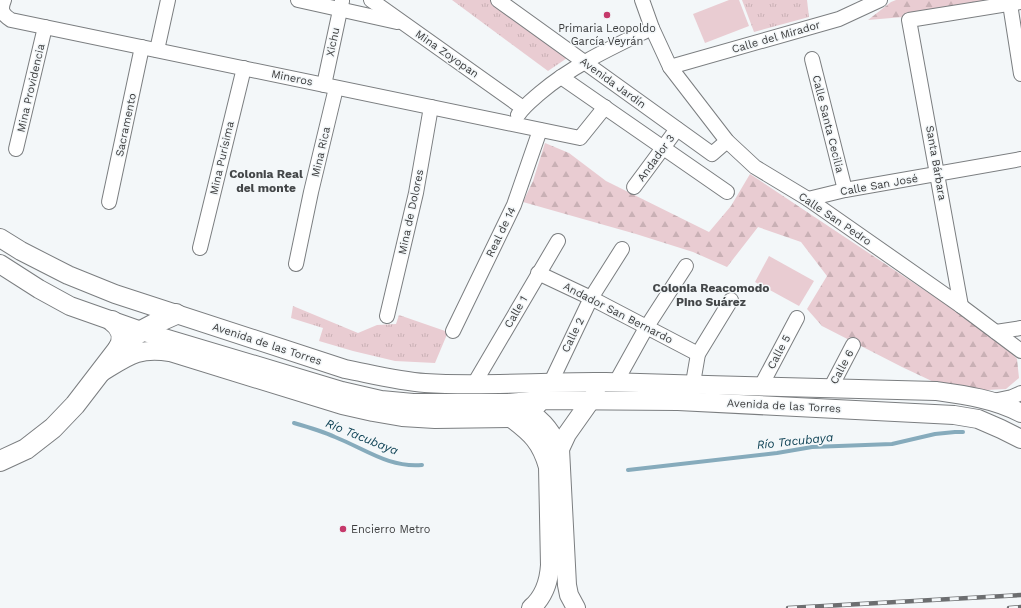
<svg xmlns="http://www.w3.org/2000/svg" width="1021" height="608" viewBox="0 0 1021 608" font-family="'Work Sans',sans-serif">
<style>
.grass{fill:#e9ccd2}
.forest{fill:url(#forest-firs)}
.park{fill:url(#park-tufts)}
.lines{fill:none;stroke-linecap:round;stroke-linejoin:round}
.stream{stroke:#86abbc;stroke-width:4}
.minor-casing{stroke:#7b7e80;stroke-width:16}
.tertiary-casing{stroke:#7b7e80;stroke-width:20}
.secondary-casing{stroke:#7b7e80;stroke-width:22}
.minor{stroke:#fff;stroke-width:14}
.tertiary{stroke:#fff;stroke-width:18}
.secondary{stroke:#fff;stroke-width:20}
.rail-casing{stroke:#6c6e70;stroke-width:4.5}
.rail{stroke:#f3f7f9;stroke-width:3;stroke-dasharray:9;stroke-linecap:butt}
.poi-dot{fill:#c5396b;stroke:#f3f7f9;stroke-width:1.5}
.labels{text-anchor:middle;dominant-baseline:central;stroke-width:3;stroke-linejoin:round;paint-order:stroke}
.poi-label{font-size:11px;fill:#3b3c3d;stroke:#f3f7f9}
.street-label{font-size:11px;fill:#3b3c3d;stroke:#f3f7f9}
.neighbourhood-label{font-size:12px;font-weight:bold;fill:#434648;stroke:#f3f7f9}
.water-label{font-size:12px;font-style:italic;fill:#0d4154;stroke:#f3f7f9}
</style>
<defs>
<pattern id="forest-firs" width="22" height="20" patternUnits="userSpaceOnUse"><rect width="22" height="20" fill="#e9ccd2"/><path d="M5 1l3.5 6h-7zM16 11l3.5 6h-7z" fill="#c9b0b5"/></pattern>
<pattern id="park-tufts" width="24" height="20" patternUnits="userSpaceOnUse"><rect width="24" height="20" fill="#e9ccd2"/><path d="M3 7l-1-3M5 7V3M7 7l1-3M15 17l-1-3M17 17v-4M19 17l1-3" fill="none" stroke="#c9b0b5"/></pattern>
</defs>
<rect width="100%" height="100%" fill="#f3f7f9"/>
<!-- grass -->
<g class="grass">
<polygon points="729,0 739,0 749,26 705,43 693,14"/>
<polygon points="769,256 814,281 799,306 755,282"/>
</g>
<!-- forest -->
<g class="forest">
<polygon points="896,0 1002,0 915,16 868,20 891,2"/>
<polygon points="545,143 569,153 606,181 709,232 731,206 750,174 1001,341 1017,359 1019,378 1006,389 967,391 936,383 902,367 822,326 807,309 827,276 801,242 758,227 727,267 693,252 636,234 523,202 533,181"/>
</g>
<!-- park -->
<g class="park">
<polygon points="452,0 490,0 570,56 548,71"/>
<polygon points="742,0 807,0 809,17 754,32"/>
<polygon points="293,306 358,333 377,325 396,324 399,315 448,332 435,363 395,361 353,351 319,341 323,328 291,318"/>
</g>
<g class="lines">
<!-- stream -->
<g class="stream">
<path d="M294,423C308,427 322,431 335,437C365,449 389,468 422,465"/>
<polyline points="628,470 777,453 812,447 892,444 935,434 955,432 963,432"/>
</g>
<!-- minor casing -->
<g class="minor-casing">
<g id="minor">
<path d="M4,0C0,10 2,14 11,20L580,138L605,107"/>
<polyline points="298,0 397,22"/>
<polyline points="371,0 523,108"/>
<polyline points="498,0 712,154 727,141"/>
<polyline points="642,0 652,28 670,67 727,141 755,167 808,199 961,306 1021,351"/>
<polyline points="1010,4 1021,74"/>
<polyline points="157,50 168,0"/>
<polyline points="812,59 845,190"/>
<polyline points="670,67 839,19 880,0"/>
<polyline points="561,77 727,192"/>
<polyline points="324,85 342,1"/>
<path d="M518,115C524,106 532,100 540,93C573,65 613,47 652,28"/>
<polyline points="16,149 45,27"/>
<polyline points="634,187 677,129"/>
<polyline points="808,199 845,190 1021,159"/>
<polyline points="109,202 142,47"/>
<polyline points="200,248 244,68"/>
<polyline points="296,264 311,192 336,88"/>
<polyline points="538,273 591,298 698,354"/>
<polyline points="961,306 909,20 1021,2"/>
<polyline points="387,316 416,193 431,107"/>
<polyline points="453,331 514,205 540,130"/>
<polyline points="996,332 1021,328"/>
<polyline points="551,382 591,298 622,249"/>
<polyline points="616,382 646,328 686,266"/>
<polyline points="693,383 698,354 731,300"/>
<polyline points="474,384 558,241"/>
<polyline points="761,386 797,318"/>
<polyline points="830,389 853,345"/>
<polyline points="993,401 1012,397 1021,393"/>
</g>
</g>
<!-- tertiary casing -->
<g class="tertiary-casing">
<g id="tertiary">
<path d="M0,238L21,251L68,275L115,294L345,369C371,374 398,381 425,383C485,387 546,381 606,382C716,385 826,389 936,391C965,395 995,399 1021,413"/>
<polyline points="0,264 39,289 70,306 141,331 342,391 381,400 413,403 508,403 541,400 678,401 954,415 978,419 1001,429 1021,439"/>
<path d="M102,372C128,356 138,347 170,352L342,405L373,412L402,417L435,419L511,418C525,415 536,410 543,397"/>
<path d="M519,407C540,416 550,429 560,449L567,585L569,595L576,608"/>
<path d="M511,418C531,433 541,442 548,467L550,565C549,581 544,597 531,608"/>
<polyline points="560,449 567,434 596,393"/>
</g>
</g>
<!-- secondary casing -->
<g class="secondary-casing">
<g id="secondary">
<path d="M112,321C122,328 125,338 118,349"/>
<polyline points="0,461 26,449 53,428 75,405 118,349 141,331 158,322 176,314"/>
</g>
</g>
<!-- minor -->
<use href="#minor" class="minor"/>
<!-- tertiary -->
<use href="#tertiary" class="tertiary"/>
<!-- secondary -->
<use href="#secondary" class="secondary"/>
<!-- rail casing -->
<g class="rail-casing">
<g id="rail">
<polyline points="788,608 1021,595"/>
<polyline points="1009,608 1021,607"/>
</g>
</g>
<!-- rail -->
<use href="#rail" class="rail"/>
</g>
<!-- markers -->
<g class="poi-dot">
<circle cx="607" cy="15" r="4"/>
<circle cx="343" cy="529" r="4"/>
</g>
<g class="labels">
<!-- poi labels -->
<g class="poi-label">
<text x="607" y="28">Primaria Leopoldo<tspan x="607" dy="13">García Veyrán</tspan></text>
<text x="351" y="529" text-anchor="start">Encierro Metro</text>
</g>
<!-- street labels -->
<g class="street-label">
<text transform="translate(776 37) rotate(-16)">Calle del Mirador</text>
<text transform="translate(333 42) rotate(-78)">Xichu</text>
<text transform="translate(447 54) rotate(35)">Mina Zoyopan</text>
<text transform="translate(292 78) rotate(12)">Mineros</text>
<text transform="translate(613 83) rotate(36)">Avenida Jardín</text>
<text transform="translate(31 88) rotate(-77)">Mina Providencia</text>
<text transform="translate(828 124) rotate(76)">Calle Santa Cecilia</text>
<text transform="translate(126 125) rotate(-78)">Sacramento</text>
<text transform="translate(321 152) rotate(-77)">Mina Rica</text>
<text transform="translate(222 158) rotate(-77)">Mina Purísima</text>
<text transform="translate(656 158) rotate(-54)">Andador 3</text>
<text transform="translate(936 163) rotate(80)">Santa Bárbara</text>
<text transform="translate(879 185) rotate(-10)">Calle San José</text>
<text transform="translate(411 212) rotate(-78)">Mina de Dolores</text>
<text transform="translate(835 219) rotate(34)">Calle San Pedro</text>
<text transform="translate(501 232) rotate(-64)">Real de 14</text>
<text transform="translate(516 312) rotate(-60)">Calle 1</text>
<text transform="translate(618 313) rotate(27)">Andador San Bernardo</text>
<text transform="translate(573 335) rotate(-64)">Calle 2</text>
<text transform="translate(267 344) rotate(18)">Avenida de las Torres</text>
<text transform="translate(779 352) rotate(-62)">Calle 5</text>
<text transform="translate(842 367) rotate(-62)">Calle 6</text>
<text transform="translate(784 406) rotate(3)">Avenida de las Torres</text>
</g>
<!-- neighbourhood labels -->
<g class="neighbourhood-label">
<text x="266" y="174">Colonia Real<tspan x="266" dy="14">del monte</tspan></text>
<text x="711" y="288">Colonia Reacomodo<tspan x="711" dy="14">Pino Suárez</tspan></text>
</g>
<!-- water labels -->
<g class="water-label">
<text transform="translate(362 437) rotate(22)">Río Tacubaya</text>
<text transform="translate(795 441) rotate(-6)">Río Tacubaya</text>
</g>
</g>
</svg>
